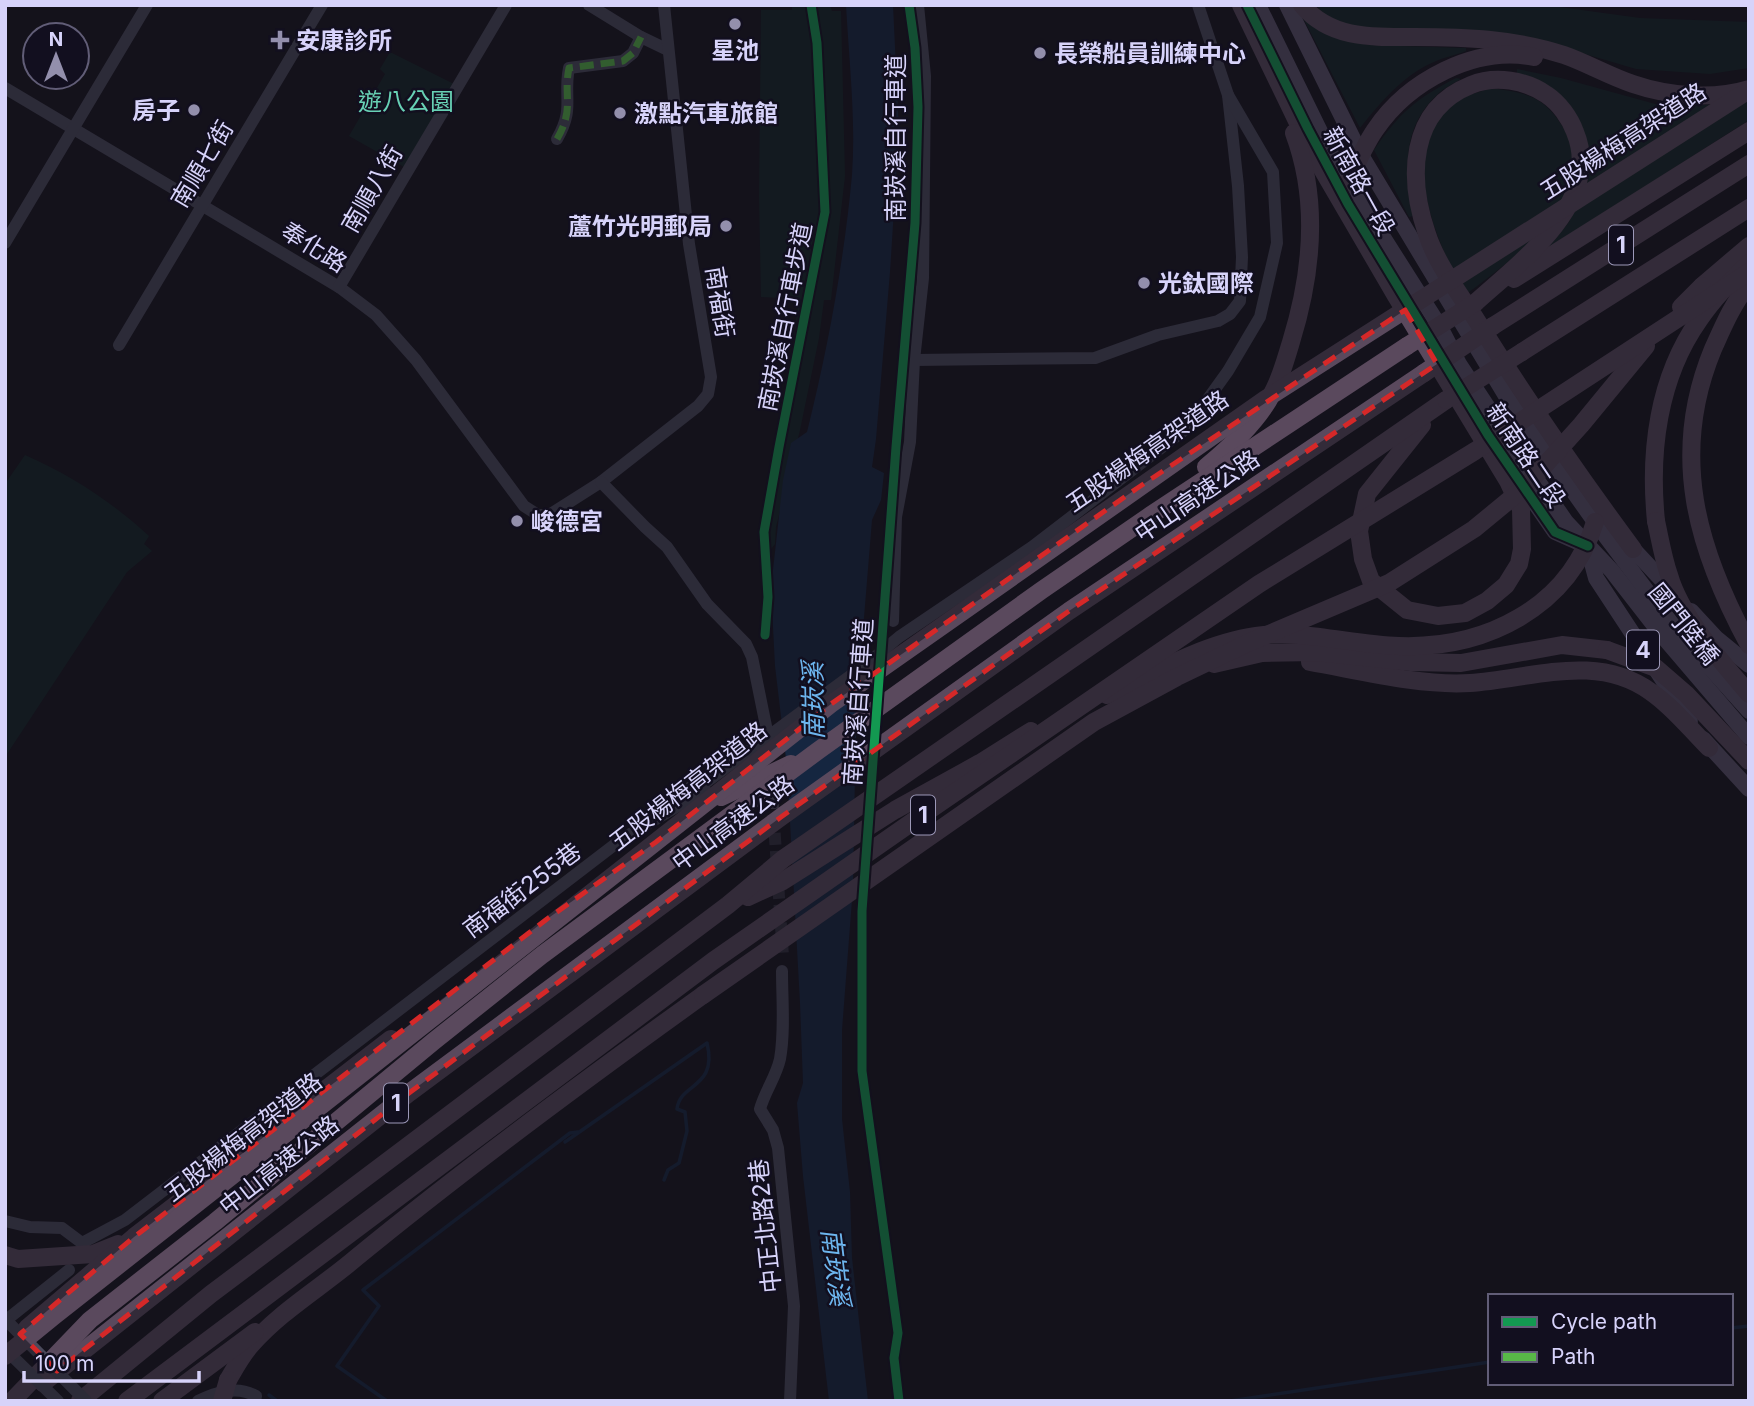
<svg xmlns="http://www.w3.org/2000/svg" width="1754" height="1406" viewBox="0 0 1754 1406" font-family="Inter,'Noto Sans TC',sans-serif">
	<rect width="100%" height="100%" fill="#14121c"/>
	<g fill="#132526">
		<polygon points="792,5 830,5 832,11 841,11 845,176 831,300 824,300 819,338 800,430 776,527 775,544 768,553 765,551 799,299 761,297 759,196 761,10 792,10"/>
		<polygon points="1316,5 1545,5 1640,18 1749,22 1749,68 1710,74 1636,69 1531,38 1369,31 1328,19"/>
		<path d="M1302 16 1330 36 1369 45 1466 48V51C1456 55 1444 57 1434 62 1403 75 1380 103 1360 128Z"/>
		<polygon points="390,52 454,84 404,167 349,136 385,74 380,69"/>
		<polygon points="1517,69 1561,78 1659,105 1693,106 1749,101 1749,120 1547,249 1569,222 1588,180 1588,152 1581,124 1517,75"/>
		<path d="M1456 78 1461 79C1453 84 1444 88 1438 94 1401 127 1405 172 1413 216L1409 217 1374 150C1400 112 1416 99 1456 78Z"/>
		<path d="M1491 88C1526 93 1543 95 1563 127 1606 193 1511 261 1465 295 1440 248 1398 159 1444 113 1449 108 1454 101 1460 98 1470 94 1481 92 1491 88Z"/>
		<path d="M25 455C71 475 112 502 149 536L144 544 152 551 127 572 5 757V484Z"/>
	</g>
	<path fill="#152640" d="M846 5H893L899 131 890 272 876 439 872 467 884 473 881 500 872 520 856 715 853 887 842 1030V1119L850 1192 852 1258 868 1401H829L803 1176 797 1103 803 1083 800 1003 787 767 775 666 771 588 783 480 791 443 807 432C828 348 844 261 852 175 856 119 849 61 846 5Z"/>
	<g fill="none" stroke-linecap="round" stroke-linejoin="round">
		<g stroke="#152640" stroke-width="3.5">
			<path d="M565 1142 707 1043C718 1089 680 1082 677 1109L685 1112 687 1131 679 1163 668 1170 664 1180"/>
			<polyline points="1731,1328 1749,1326"/>
			<polyline points="269,1395 277,1401"/>
			<polyline points="387,1401 337,1366 379,1306 363,1290 570,1133 578,1132"/>
			<polyline points="1230,1401 1490,1362"/>
		</g>
		<polyline stroke="#312f3d" stroke-width="12" stroke-dasharray="12 6" stroke-linecap="butt" points="771,779 783,956"/>
		<g stroke="#4a495b" stroke-width="12">
			<polyline points="589,5 641,37 668,50"/>
			<polyline points="5,88 339,287 376,315 416,360 524,506 538,515 549,515 601,482 698,406 708,394 711,377 689,244 664,5"/>
			<path d="M557 139C575 108 563 97 569 68L623 61 633 53 641 37"/>
			<polyline points="5,243 147,5"/>
			<polyline points="339,287 506,5"/>
			<polyline points="119,345 322,5"/>
			<polyline points="914,360 1095,358 1158,335 1218,321 1230,314 1240,301 1242,257 1238,186 1228,95 1198,5"/>
			<polyline points="601,482 645,527 667,547 707,604 746,644 752,657 769,741 767,743"/>
			<polyline points="893,621 896,517 910,442 914,360 923,278 925,76 918,5"/>
			<polyline points="869,662 899,637 1032,547 1187,428 1228,371 1260,317 1277,243 1273,172 1228,95"/>
			<polyline points="664,807 700,780"/>
			<path d="M782 971C782 999 785 1031 780 1059 776 1077 765 1091 760 1109L773 1130 778 1148 794 1306 790 1401"/>
			<polyline points="5,1221 30,1227 62,1228 82,1243 125,1220 622,839 705,790"/>
			<polyline points="5,1321 69,1270"/>
			<path d="M198 1401C217 1392 237 1385 256 1396L255 1401"/>
		</g>
		<g stroke="#5c536c" stroke-width="16">
			<polyline points="1258,5 1334,160 1440,327 1459,364 1512,444 1566,522 1612,571 1661,634 1749,737"/>
			<polyline points="1287,5 1361,155 1506,396 1595,522 1677,631 1749,711"/>
			<polyline points="1497,448 1555,532 1582,544"/>
			<polyline points="1622,542 1633,549 1676,595"/>
			<polyline points="1588,548 1596,578 1690,721"/>
			<polyline points="1691,611 1716,638 1749,665"/>
			<polyline points="1703,739 1749,789"/>
		</g>
		<g stroke="#5a495d" stroke-width="18">
			<polyline points="1241,5 1311,150 1396,296 1508,481 1521,509 1522,549 1519,564 1506,585 1487,601 1465,613 1438,616 1407,610 1371,581 1363,559 1359,531 1367,494 1422,425"/>
			<path d="M1302 5C1331 40 1375 37 1415 37 1465 37 1516 39 1564 55 1587 63 1609 76 1633 84 1668 96 1713 100 1749 89"/>
			<path d="M1348 183C1356 165 1364 146 1375 130 1408 81 1475 45 1534 57"/>
			<polyline points="1514,279 1749,131"/>
			<path d="M1749 284C1733 303 1723 327 1713 349 1669 455 1697 549 1749 645"/>
			<polyline points="1702,286 1749,246"/>
			<path d="M1475 303C1520 262 1604 202 1575 132 1570 118 1559 103 1547 95 1526 80 1495 75 1471 85 1408 110 1408 179 1427 234 1437 265 1460 294 1477 321 1526 399 1578 475 1633 549"/>
			<polyline points="1493,326 1749,164"/>
			<polyline points="1522,352 1749,208"/>
			<path d="M1206 467C1229 448 1252 427 1268 401 1279 383 1285 362 1291 342 1312 274 1319 200 1294 133"/>
			<path d="M1656 521C1649 452 1658 378 1699 320 1713 299 1731 281 1749 263"/>
			<path d="M1310 662C1361 671 1419 686 1470 683 1532 679 1596 652 1651 692 1673 707 1690 729 1709 748"/>
			<polyline points="1214,664 1262,653 1316,652 1411,662 1461,663 1562,645 1607,650"/>
			<path d="M1107 695C1152 673 1206 643 1256 636 1303 629 1352 645 1399 646 1485 649 1569 608 1595 522"/>
			<polyline points="721,797 791,764"/>
			<polyline points="748,897 783,881 895,810 980,763 1031,731"/>
			<polyline points="5,1255 18,1259 93,1254 118,1244"/>
			<polyline points="27,1328 134,1237 391,1039"/>
			<path d="M228 1380C235 1368 242 1355 251 1345 282 1310 322 1287 357 1257 469 1165 586 1079 703 995"/>
			<polyline points="43,1383 409,1093 781,817 1069,611 1424,373"/>
			<polyline points="12,1401 90,1320 215,1222 434,1041 542,955 819,750 1042,590 1151,515 1407,346"/>
			<polyline points="80,1401 211,1294 728,905 783,859 1446,400"/>
			<polyline points="162,1401 255,1332"/>
		</g>
		<g stroke="#4a495b" stroke-width="12">
			<polyline points="693,792 869,662"/>
			<polyline points="5,1319 86,1401"/>
			<polyline points="5,1349 58,1401"/>
		</g>
		<g stroke="#5a495d" stroke-width="18">
			<polyline points="1681,307 1702,286"/>
			<polyline points="1407,346 1475,303"/>
			<polyline points="1424,373 1493,326"/>
			<polyline points="1446,400 1522,352"/>
			<path d="M1656 521C1660 539 1663 558 1669 575 1681 617 1721 661 1749 694"/>
			<polyline points="1607,650 1656,668 1686,694 1749,761"/>
			<polyline points="703,995 1094,722 1177,677 1250,642 1389,583 1474,529 1525,487 1581,425 1646,346"/>
			<polyline points="5,1356 54,1316 831,704 1264,400 1749,90"/>
			<polyline points="127,1401 713,961 925,813 1259,584 1475,451 1749,272"/>
			<polyline points="222,1401 228,1380"/>
		</g>
		<path stroke="#58b947" stroke-width="7" stroke-dasharray="14 7" stroke-linecap="butt" d="M557 139C575 108 563 97 569 68L623 61 633 53 641 37"/>
		<defs>
			<g id="cycleway">
				<polyline points="1247,5 1308,129 1348,204 1488,435 1555,532 1588,546"/>
				<polyline points="765,635 768,597 764,532 779,447 825,212 817,43 811,5"/>
				<polyline points="899,1401 894,1358 898,1333 862,1071 862,911 896,447 915,223 918,107 915,48 909,5"/>
			</g>
		</defs>
		<use href="#cycleway" stroke="#120f1f" stroke-width="13"/>
		<use href="#cycleway" stroke="#139951" stroke-width="9"/>
	</g>
	<path d="M0 0H1754V1406H0ZM1405 310 1437 364 1069 611 781 817 409 1093 57 1371 20 1334 134 1237 547 919 656 842 831 704 1136 489Z" fill="#14121c" fill-opacity=".55" fill-rule="evenodd"/>
	<path fill="none" stroke="#d62828" stroke-width="5" stroke-dasharray="14 9" stroke-linejoin="round" d="M1405 310 1437 364 1069 611 781 817 409 1093 57 1371 20 1334 134 1237 547 919 656 842 831 704 1136 489Z"/>
	<g fill="#938fac" stroke="#120f1f" stroke-width="2.5">
		<circle cx="735" cy="24" r="7"/>
		<path d="M276.5 29.5h7v7h7v7h-7v7h-7v-7h-7v-7h7z"/>
		<circle cx="1040" cy="53" r="7"/>
		<circle cx="194" cy="110" r="7"/>
		<circle cx="620" cy="113" r="7"/>
		<circle cx="726" cy="226" r="7"/>
		<circle cx="1144" cy="283" r="7"/>
		<circle cx="517" cy="521" r="7"/>
	</g>
	<g text-anchor="middle" dominant-baseline="central" stroke-width="5" stroke-linejoin="round" paint-order="stroke">
		<g fill="#120f1f" stroke="#9c98b8" stroke-width="2">
			<rect x="1609" y="225.5" width="24" height="39" rx="5"/>
			<rect x="1627" y="630.5" width="32" height="39" rx="5"/>
			<rect x="911" y="795.5" width="24" height="39" rx="5"/>
			<rect x="384" y="1083.5" width="24" height="39" rx="5"/>
		</g>
		<g font-size="23" font-weight="bold" fill="#d7d3fa">
			<text x="1621" y="245">1</text>
			<text x="1643" y="650">4</text>
			<text x="923" y="815">1</text>
			<text x="396" y="1103">1</text>
		</g>
		<g font-size="24" font-weight="bold" fill="#d7d3fa" stroke="#120f1f" text-anchor="start">
			<text x="296" y="40">安康診所</text>
			<text x="735" y="50" text-anchor="middle">星池</text>
			<text x="1054" y="53">長榮船員訓練中心</text>
			<text x="180" y="110" text-anchor="end">房子</text>
			<text x="634" y="113">激點汽車旅館</text>
			<text x="712" y="226" text-anchor="end">蘆竹光明郵局</text>
			<text x="1158" y="283">光鈦國際</text>
			<text x="531" y="521">峻德宮</text>
		</g>
		<g font-size="24" fill="#68d1b5" stroke="#120f1f">
			<text x="406" y="101">遊八公園</text>
		</g>
		<g font-size="24" fill="#d7d3fa" stroke="#120f1f">
			<text transform="translate(895 138) rotate(-90)">南崁溪自行車道</text>
			<text transform="translate(1623 141) rotate(-33)">五股楊梅高架道路</text>
			<text transform="translate(202 164) rotate(-59)">南順七街</text>
			<text transform="translate(1359 181) rotate(61)">新南路一段</text>
			<text transform="translate(372 189) rotate(-60)">南順八街</text>
			<text transform="translate(314 247) rotate(32)">奉化路</text>
			<text transform="translate(720 302) rotate(81)">南福街</text>
			<text transform="translate(785 317) rotate(-79)">南崁溪自行車步道</text>
			<text transform="translate(1147 451) rotate(-35)">五股楊梅高架道路</text>
			<text transform="translate(1526 455) rotate(56)">新南路二段</text>
			<text transform="translate(1197 496) rotate(-34)">中山高速公路</text>
			<text transform="translate(1684 624) rotate(51)">國門陸橋</text>
			<text transform="translate(858 702) rotate(-86)">南崁溪自行車道</text>
			<text transform="translate(688 786) rotate(-38)">五股楊梅高架道路</text>
			<text transform="translate(733 823) rotate(-36)">中山高速公路</text>
			<text transform="translate(522 890) rotate(-37)">南福街255巷</text>
			<text transform="translate(243 1137) rotate(-38)">五股楊梅高架道路</text>
			<text transform="translate(279 1165) rotate(-38)">中山高速公路</text>
			<text transform="translate(765 1226) rotate(-96)">中正北路2巷</text>
		</g>
		<g font-size="26" font-style="italic" fill="#6db5ee" stroke="#120f1f">
			<text transform="translate(813 701) rotate(-91)">南崁溪</text>
			<text transform="translate(836 1267) rotate(83)">南崁溪</text>
		</g>
	</g>
	<rect width="1754" height="1406" fill="none" stroke="#d7d3fa" stroke-width="14"/>
	<rect x="1488" y="1294" width="245" height="91" fill="#120f1f" stroke="#615d77" stroke-width="2"/>
	<rect x="1502" y="1317" width="35" height="10" fill="#139951" stroke="#615d77" stroke-width="2"/>
	<text x="1551" y="1329" font-size="21" fill="#d7d3fa">Cycle path</text>
	<rect x="1502" y="1352" width="35" height="10" fill="#58b947" stroke="#615d77" stroke-width="2"/>
	<text x="1551" y="1364" font-size="21" fill="#d7d3fa">Path</text>
	<g transform="translate(56 56)"><circle r="33" fill="#120f1f" stroke="#615d77" stroke-width="2"/>
	<path d="M0-5L12 26L0 18L-12 26Z" fill="#938fac"/>
	<text y="-10" font-size="19" font-weight="bold" text-anchor="middle" fill="#d7d3fa">N</text>
	</g>
	<path d="M24 1371v10h175v-10" fill="none" stroke="#d7d3fa" stroke-width="3.5"/>
	<text x="35" y="1371" font-size="21" fill="#d7d3fa" stroke="#120f1f" stroke-width="5" paint-order="stroke">100 m</text>
</svg>
